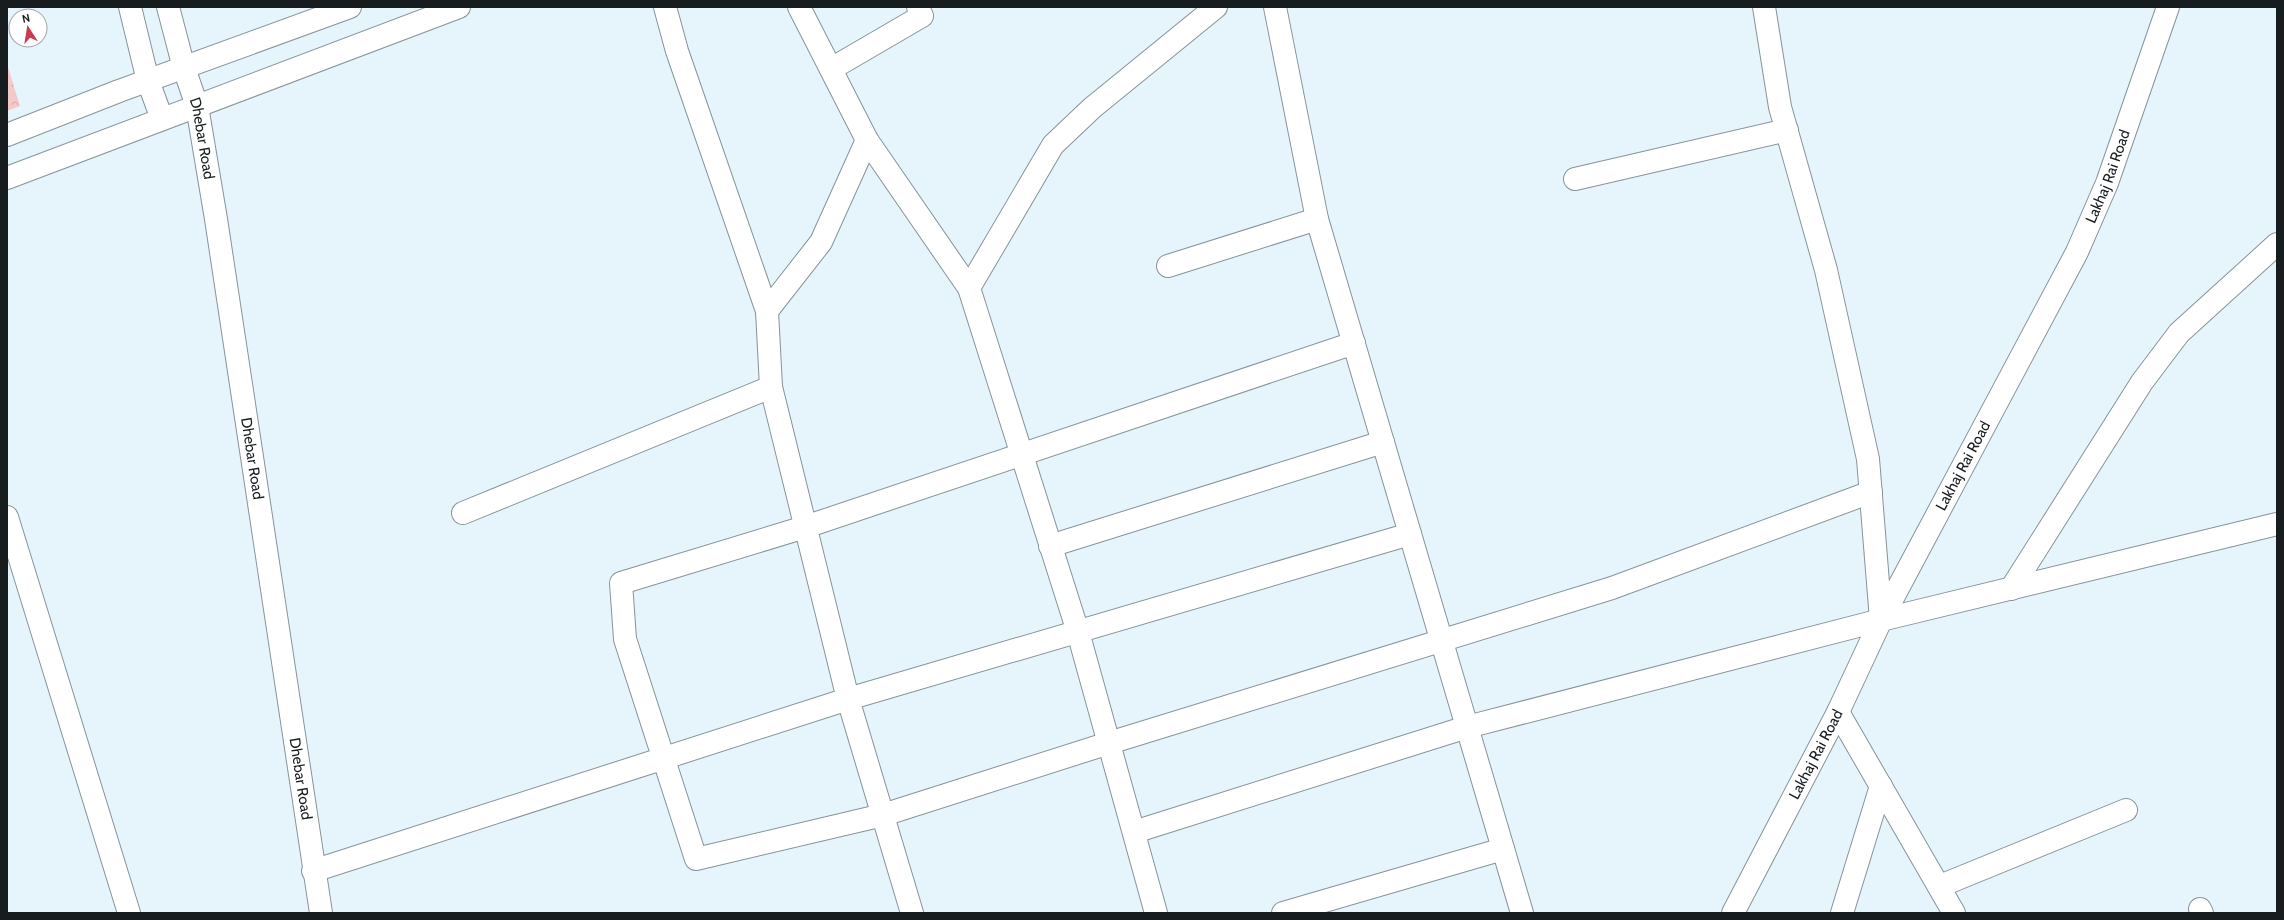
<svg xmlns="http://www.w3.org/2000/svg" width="2284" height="920" viewBox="0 0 2284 920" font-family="Cabin,sans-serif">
	<defs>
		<pattern id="park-crowns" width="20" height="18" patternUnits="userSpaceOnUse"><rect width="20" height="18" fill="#f3c9ca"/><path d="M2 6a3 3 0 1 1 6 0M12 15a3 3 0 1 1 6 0" fill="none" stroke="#d0acad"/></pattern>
	</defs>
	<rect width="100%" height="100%" fill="#e5f5fb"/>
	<polygon fill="url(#park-crowns)" points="7,64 20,106 7,111"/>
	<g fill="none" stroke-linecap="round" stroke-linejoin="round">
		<defs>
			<g id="minor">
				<polyline points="130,7 148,81 162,119"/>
				<path id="s1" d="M168 7 184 68 197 106 216 219 321 913"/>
				<polyline points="665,7 677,51 767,311 771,387 848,699 912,913"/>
				<polyline points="799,7 867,140 969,288"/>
				<polyline points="1275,7 1317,219 1522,913"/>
				<polyline points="1764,7 1780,107 1826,270 1868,459 1881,620"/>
				<polyline points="831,69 922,16 918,7"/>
				<polyline points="7,135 119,91 350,7"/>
				<polyline points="7,178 459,7"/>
				<polyline points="1575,179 1787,130"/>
				<polyline points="1168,266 1317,219"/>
				<polyline points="767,311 821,242 867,140"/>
				<polyline points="1354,343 805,527 621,583 625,639 696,859 883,815 1109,743 1612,588 1871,492"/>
				<polyline points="463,513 771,387"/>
				<polyline points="7,517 129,913"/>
				<polyline points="1050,546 1383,442"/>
				<polyline points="2011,589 2142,382 2179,333 2277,244"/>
				<polyline points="1838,712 1954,913"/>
				<polyline points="1134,832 1467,727 1881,620 2277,524"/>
				<polyline points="313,871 848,699 1410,534"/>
				<polyline points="1940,886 2126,810"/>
				<polyline points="2200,909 2202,913"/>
				<polyline points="1156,913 1078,632 969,288 1053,145 1092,108 1216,7"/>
				<polyline points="1283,913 1503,849"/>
				<path id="s2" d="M1733 913 1838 712 1881 620 2077 252 2107 183 2168 7"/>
				<polyline points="1842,913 1881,786"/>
			</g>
		</defs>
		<use href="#minor" stroke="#86949a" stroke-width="24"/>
		<use href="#minor" stroke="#fff" stroke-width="22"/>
	</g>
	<g text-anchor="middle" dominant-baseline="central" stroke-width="3" stroke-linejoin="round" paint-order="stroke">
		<g font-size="15" fill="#171d1f" stroke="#fff">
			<text stroke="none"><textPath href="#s1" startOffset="136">Dhebar Road</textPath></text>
			<text stroke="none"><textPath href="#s2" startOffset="827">Lakhaj Rai Road</textPath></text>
			<text stroke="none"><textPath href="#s1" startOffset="460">Dhebar Road</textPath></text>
			<text stroke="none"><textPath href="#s2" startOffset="503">Lakhaj Rai Road</textPath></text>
			<text stroke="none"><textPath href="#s2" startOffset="179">Lakhaj Rai Road</textPath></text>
			<text stroke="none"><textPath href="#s1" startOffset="784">Dhebar Road</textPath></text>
		</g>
	</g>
	<rect width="2284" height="920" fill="none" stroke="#171d1f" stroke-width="16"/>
	<g transform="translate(28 28) rotate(348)"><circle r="19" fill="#ffffff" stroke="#a2a5a5"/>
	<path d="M0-3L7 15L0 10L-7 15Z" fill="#cb3a4f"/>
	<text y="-6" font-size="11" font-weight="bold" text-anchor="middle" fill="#171d1f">N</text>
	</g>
</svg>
